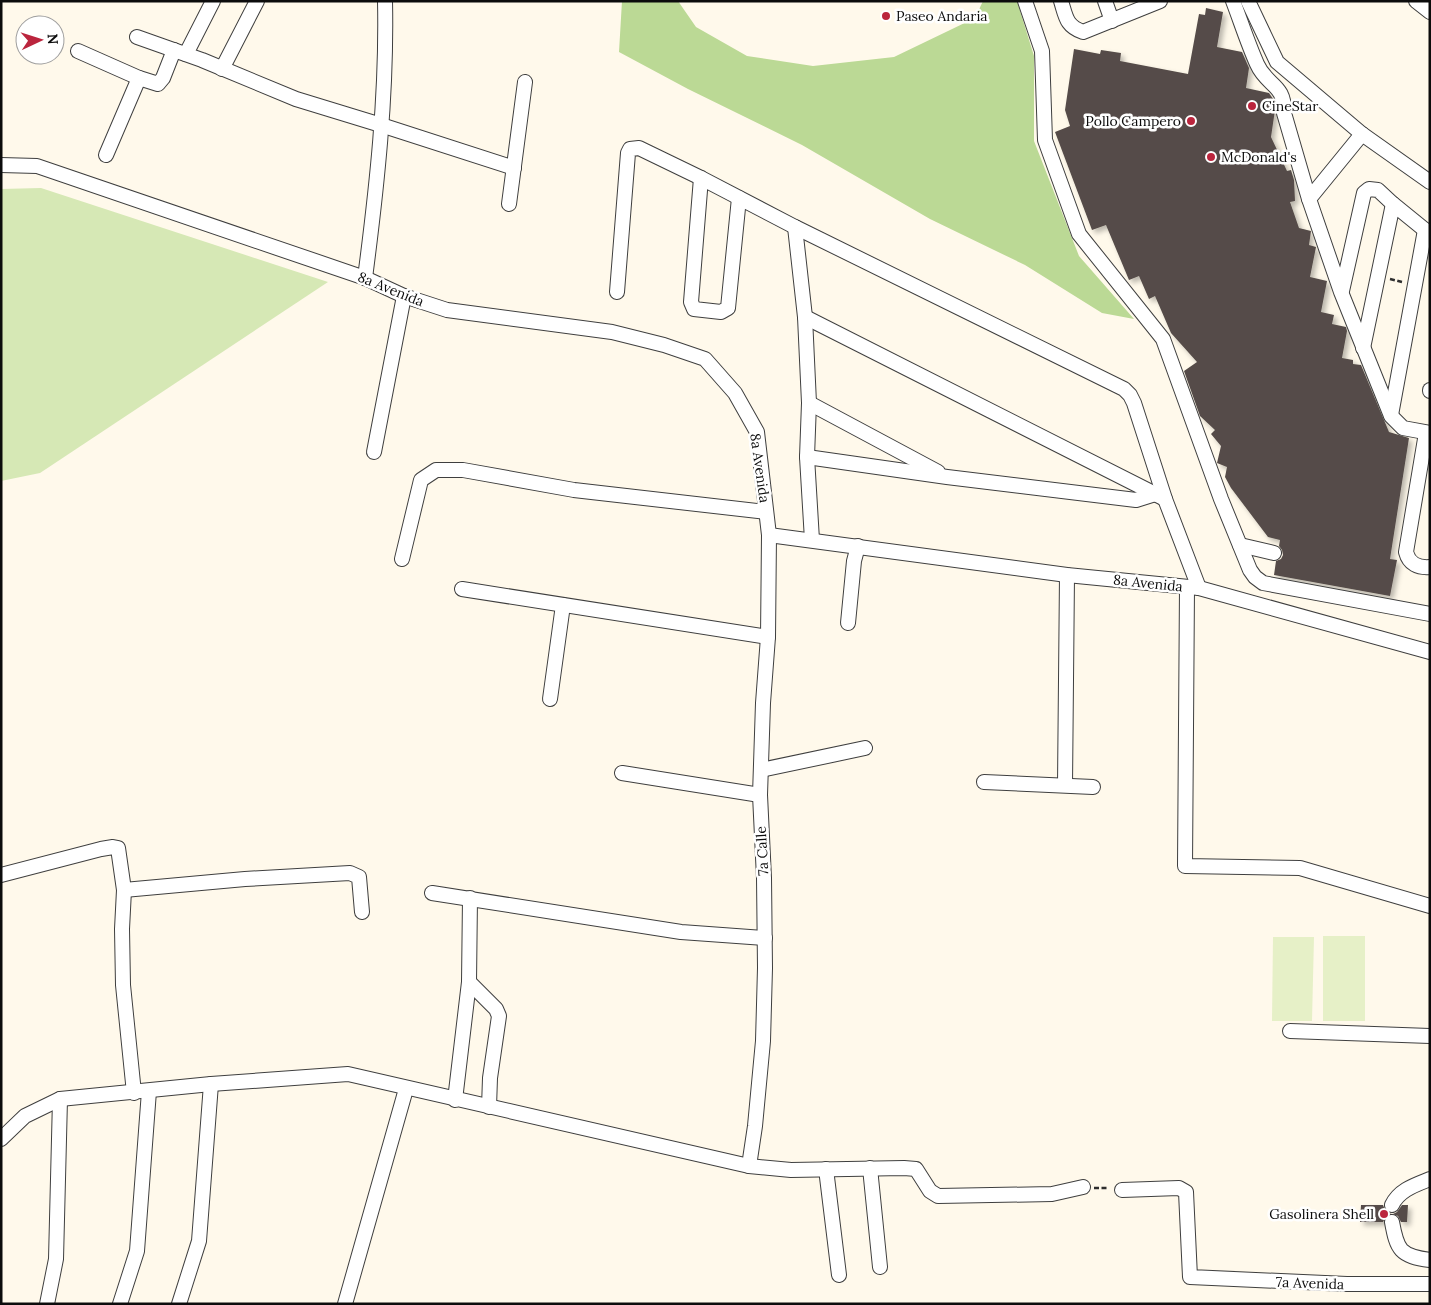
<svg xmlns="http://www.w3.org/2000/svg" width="1431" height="1305" viewBox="0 0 1431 1305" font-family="Lora,serif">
	<defs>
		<filter id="shadow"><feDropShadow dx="3.5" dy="3.5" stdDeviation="2.5" flood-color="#0004"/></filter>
	</defs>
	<rect width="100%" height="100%" fill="#fff9eb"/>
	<polygon fill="#d6e8b5" points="41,188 328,282 40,473 1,481 1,189"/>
	<polygon fill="#bbd995" points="622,1 678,1 696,27 747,56 813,66 894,57 975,18 983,1 1017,1 1034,56 1034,141 1079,256 1134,319 1102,313 1025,265 930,219 802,145 688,89 619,52"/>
	<g fill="#e6f0c7">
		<rect x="1323" y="936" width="42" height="85"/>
		<polygon points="1273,937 1314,937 1312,1021 1272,1021"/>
	</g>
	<g fill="#554c48" filter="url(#shadow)">
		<polygon points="1206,8 1223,12 1217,47 1242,52 1249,68 1246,88 1269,93 1273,99 1275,110 1271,137 1287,171 1291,170 1294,180 1295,201 1290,202 1299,228 1311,231 1309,245 1316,247 1310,277 1327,281 1321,312 1334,315 1332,324 1346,327 1347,331 1342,358 1353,360 1353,364 1361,365 1389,432 1409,438 1390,559 1397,560 1390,596 1274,575 1276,561 1281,559 1283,555 1282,550 1279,546 1280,540 1268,537 1231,488 1225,477 1227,467 1217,463 1221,446 1211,434 1215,430 1200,416 1184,371 1197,362 1171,333 1155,296 1149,299 1139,276 1129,280 1106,225 1092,230 1055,132 1070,126 1065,110 1074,49 1100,54 1101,50 1121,53 1120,61 1188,74 1199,14 1205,15"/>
		<polygon points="1361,1205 1383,1205 1385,1210 1391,1213 1386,1216 1383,1222 1360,1222"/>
		<polygon points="1402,1205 1408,1205 1407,1222 1401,1222 1398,1216 1393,1214 1397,1212"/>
	</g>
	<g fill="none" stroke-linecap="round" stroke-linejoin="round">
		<defs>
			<g id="minor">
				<polyline points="1025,1 1042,51 1045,140 1079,234 1163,339 1221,499 1250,570 1255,577 1263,583 1430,614"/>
				<path d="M1061 1C1066 17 1066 26 1083 32L1160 1"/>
				<polyline points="1105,1 1112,21"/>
				<path d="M1233 1C1241 22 1248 44 1257 64 1267 87 1285 83 1284 113L1309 199 1341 292 1391 416 1403 428 1430 433"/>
				<polyline points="1248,1 1277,62 1362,134 1430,182"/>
				<polyline points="1416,1 1430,12"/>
				<polyline points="137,37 202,60 296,99 381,125 514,168"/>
				<polyline points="78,51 139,78 158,84 163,78 174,50"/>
				<polyline points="186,54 213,1"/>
				<polyline points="222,69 257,1"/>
				<polyline points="106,155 139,78"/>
				<polyline points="1,165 37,166 365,278 404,296 447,310 612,332 664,345 705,359 735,393 757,432 769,535 768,637 763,703 760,795 764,878 765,968 763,1041 755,1126 749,1166"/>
				<polyline points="701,178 691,302 694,309 721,312 728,308 739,198"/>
				<polyline points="1309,199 1362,134"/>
				<polyline points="509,204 525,82"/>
				<polyline points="795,227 805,317 809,403 807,457 812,540"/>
				<path d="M365 278C377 186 387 94 385 1"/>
				<polyline points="1342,291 1364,193 1369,189 1378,190 1393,204"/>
				<polyline points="617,292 628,153 630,149 639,148 701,178 795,227 1124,389 1130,395 1134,403 1165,499 1199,588"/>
				<polyline points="805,317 1165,499"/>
				<polyline points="1363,348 1393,204 1425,230"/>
				<polyline points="1430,390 1430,391"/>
				<polyline points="809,403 938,472"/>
				<polyline points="1391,415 1425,230 1430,234"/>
				<path d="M1426 433 1406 552C1409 564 1418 568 1430 567"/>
				<polyline points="374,452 404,296"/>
				<polyline points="807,457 947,477 1136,500 1155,494"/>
				<polyline points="769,535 1067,575 1199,588 1430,652"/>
				<polyline points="1240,545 1274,553"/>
				<polyline points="402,559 421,480 436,470 463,470 574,490 766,512"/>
				<polyline points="1187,587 1185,866 1300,868 1430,906"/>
				<polyline points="462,589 768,637"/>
				<polyline points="848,623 854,561 858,546"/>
				<polyline points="550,699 563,605"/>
				<polyline points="761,770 865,748"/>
				<polyline points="622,773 760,795"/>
				<polyline points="984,782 1093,787"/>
				<polyline points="1065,785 1067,575"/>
				<polyline points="1,875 101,849 113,847 118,848 124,890 122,929 123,985 134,1093"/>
				<polyline points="124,890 245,879 350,873 359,877 362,912"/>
				<polyline points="432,893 681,932 765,938"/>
				<polyline points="469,982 496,1009 499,1016 490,1078 489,1107"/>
				<polyline points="1290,1031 1430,1036"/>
				<polyline points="455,1100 469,982 470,898"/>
				<polyline points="1,1139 25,1116 60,1099 211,1084 348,1074 749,1166 791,1170 904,1168 916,1169 930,1191 938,1196 1052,1194 1083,1187"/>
				<polyline points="870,1168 880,1267"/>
				<polyline points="826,1169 839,1275"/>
				<polyline points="1122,1190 1179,1188 1186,1192 1190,1277 1347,1284 1430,1284"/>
				<path d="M1392 1205C1399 1190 1415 1185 1430 1179"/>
				<path d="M1392 1222C1397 1250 1400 1256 1430 1260"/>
				<polyline points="47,1304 56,1259 60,1099"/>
				<polyline points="120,1304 137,1251 149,1091"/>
				<polyline points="179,1304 199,1241 211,1084"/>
				<polyline points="345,1304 406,1089"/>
			</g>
		</defs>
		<use href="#minor" stroke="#3f3f3f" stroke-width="16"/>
		<g stroke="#2e2e2e" stroke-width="2.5" stroke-dasharray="5 2.5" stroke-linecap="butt">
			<polyline points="1390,279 1402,282"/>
			<polyline points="1094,1188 1109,1188"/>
		</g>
		<use href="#minor" stroke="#fff" stroke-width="14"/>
	</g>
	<g fill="#bb253d" stroke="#fff" stroke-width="2">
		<circle cx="886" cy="16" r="5"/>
		<circle cx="1252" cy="106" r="5"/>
		<circle cx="1191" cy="121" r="5"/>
		<circle cx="1211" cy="157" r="5"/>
		<circle cx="1384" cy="1214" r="5"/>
	</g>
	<g text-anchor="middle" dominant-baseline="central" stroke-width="5" stroke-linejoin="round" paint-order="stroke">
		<g font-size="14" fill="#0c0c0c" stroke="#fff" text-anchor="start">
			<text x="896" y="16">Paseo Andaria</text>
			<text x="1262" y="106">CineStar</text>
			<text x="1181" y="121" text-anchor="end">Pollo Campero</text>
			<text x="1221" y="157">McDonald's</text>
			<text x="1374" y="1214" text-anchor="end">Gasolinera Shell</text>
		</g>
		<g font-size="14" fill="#0c0c0c" stroke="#fff">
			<text transform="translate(391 289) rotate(22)">8a Avenida</text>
			<text transform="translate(760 468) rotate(82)">8a Avenida</text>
			<text transform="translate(1148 583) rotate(6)">8a Avenida</text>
			<text transform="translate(762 851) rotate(-93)">7a Calle</text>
			<text transform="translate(1310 1283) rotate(2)">7a Avenida</text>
		</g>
	</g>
	<rect width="1431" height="1305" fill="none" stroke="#0c0c0c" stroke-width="5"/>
	<g transform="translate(40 40) rotate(86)"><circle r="24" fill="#ffffff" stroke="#9e9e9e"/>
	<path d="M0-4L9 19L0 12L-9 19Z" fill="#bb253d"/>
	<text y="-8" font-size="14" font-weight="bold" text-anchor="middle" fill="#0c0c0c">N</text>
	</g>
</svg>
